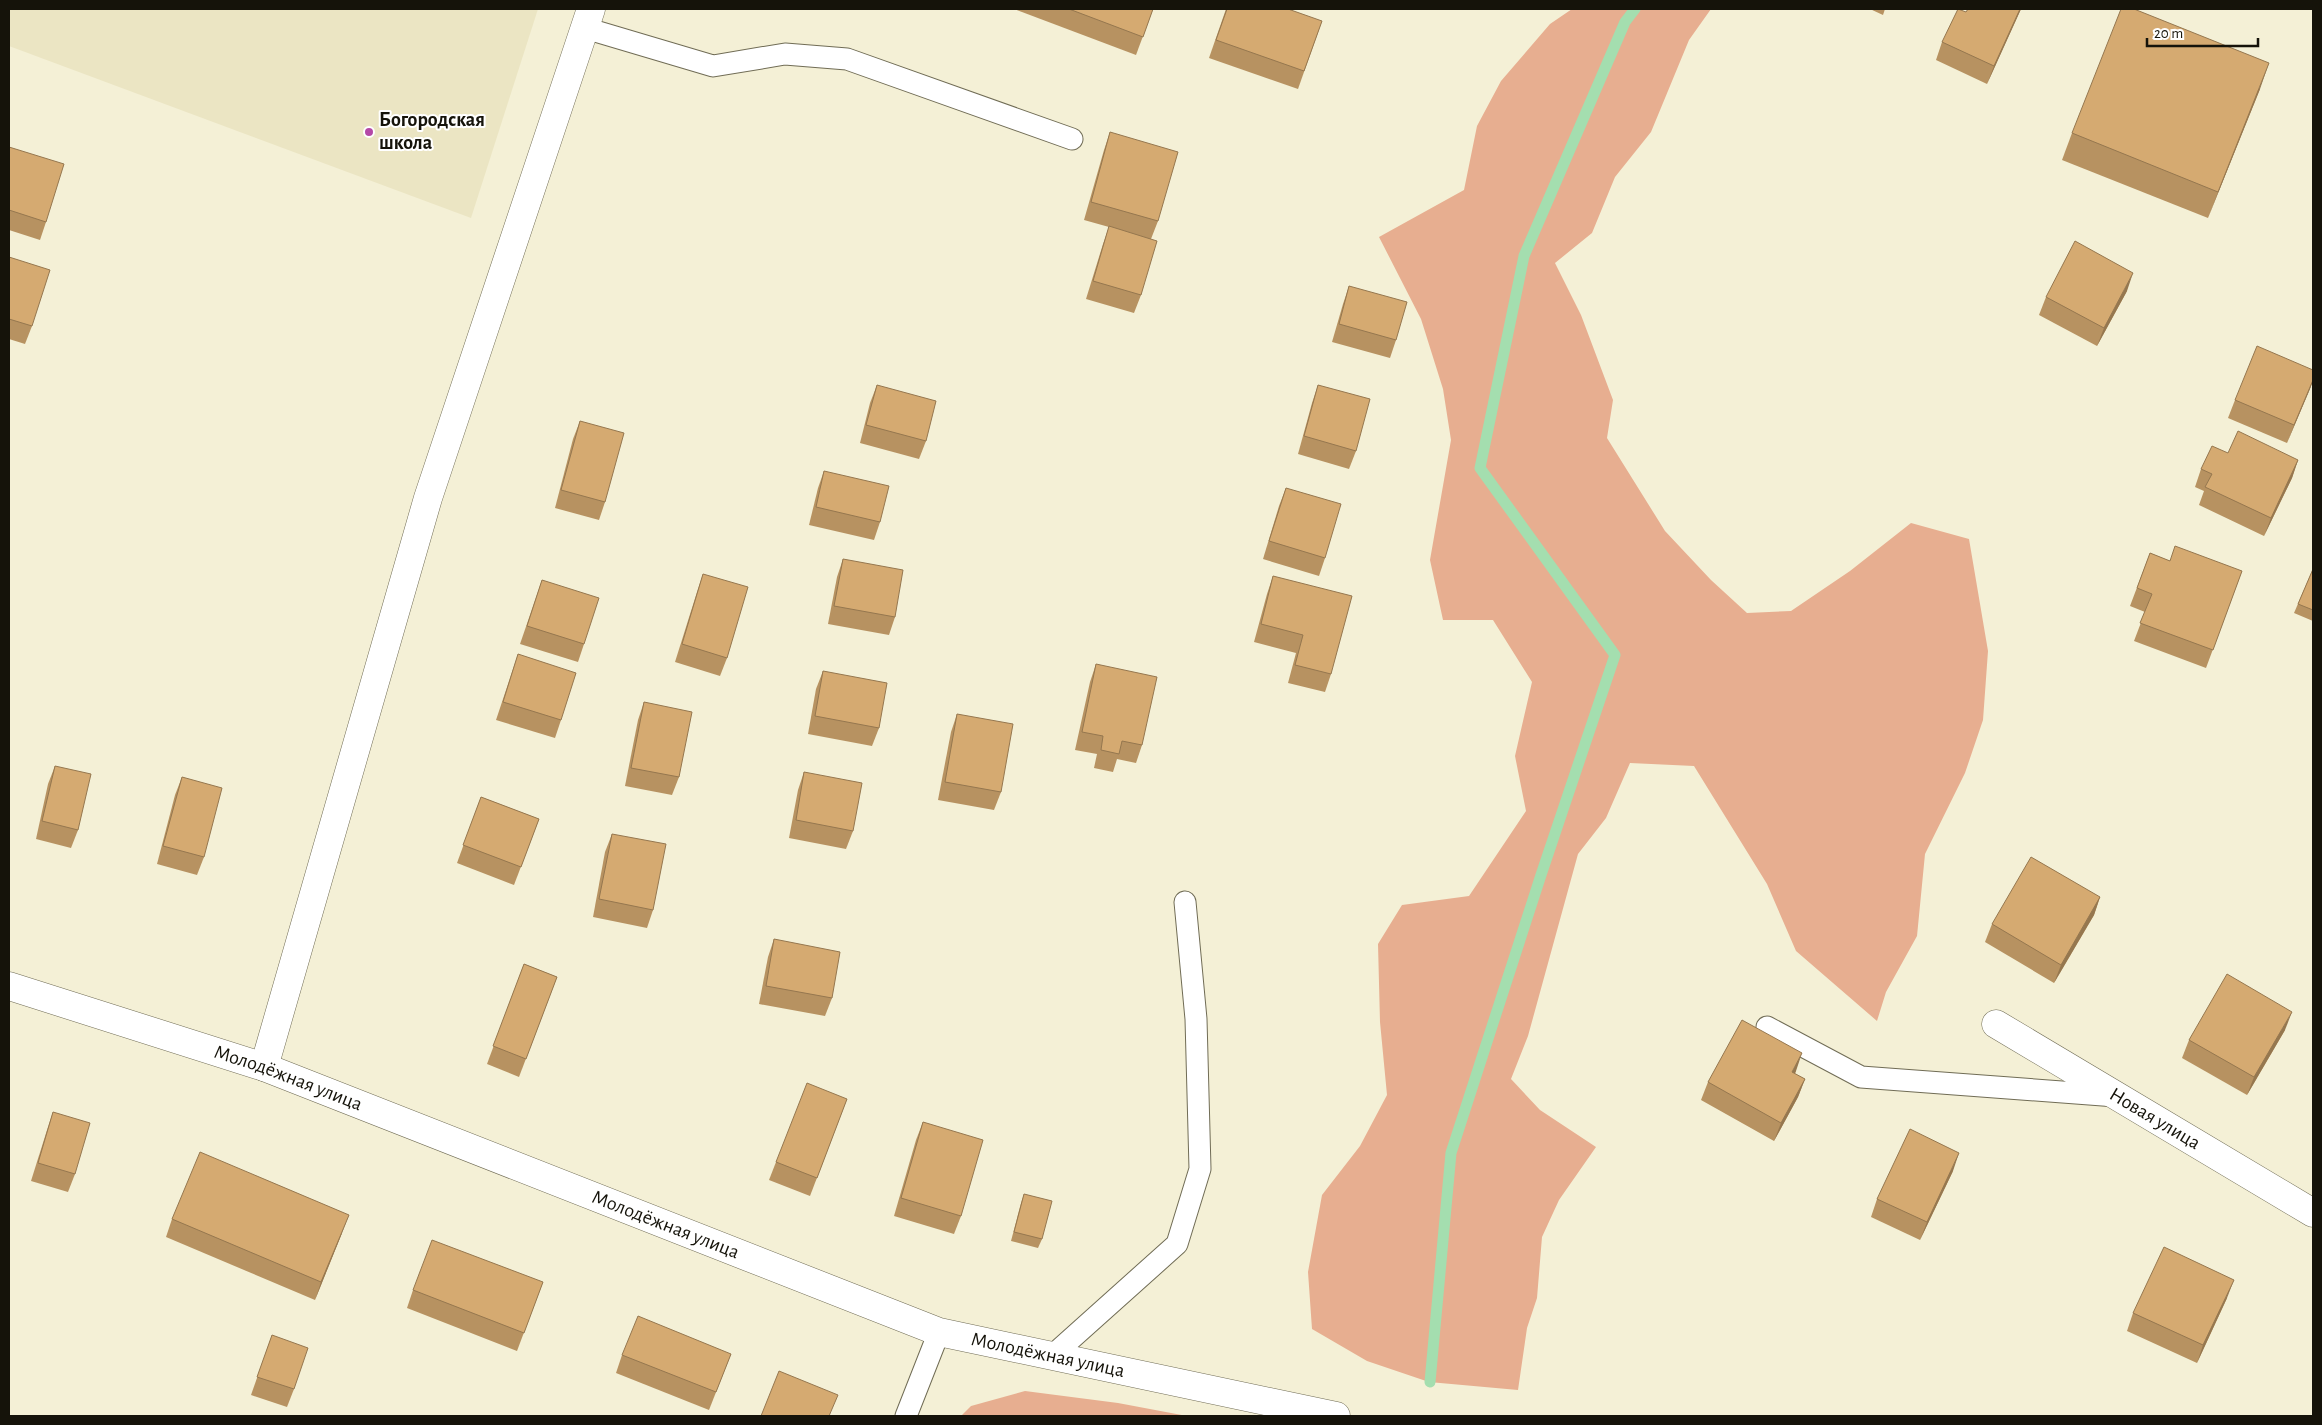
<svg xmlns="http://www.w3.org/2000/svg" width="2322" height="1425" viewBox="0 0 2322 1425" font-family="'Alegreya Sans',sans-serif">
	<rect width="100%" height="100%" fill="#f4f0d6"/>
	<polygon fill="#ebe5c3" points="9,9 538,9 471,218 9,46"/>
	<g fill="#e7ae90">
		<polygon points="1572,9 1711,9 1689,40 1651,132 1615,177 1592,233 1555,263 1581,315 1613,400 1607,438 1665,531 1711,580 1747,613 1791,611 1850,571 1911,523 1969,539 1988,651 1983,720 1965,773 1925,854 1917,936 1886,992 1877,1021 1796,951 1767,884 1694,766 1630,763 1606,818 1578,854 1528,1036 1511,1079 1540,1110 1596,1147 1559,1200 1542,1237 1537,1298 1527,1328 1518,1390 1429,1382 1367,1361 1312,1329 1308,1272 1322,1195 1360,1146 1387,1095 1380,1022 1378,944 1402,905 1469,896 1526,811 1515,756 1532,682 1493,620 1443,620 1430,560 1451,440 1443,389 1421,319 1379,237 1464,190 1477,126 1501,81 1550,24"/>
		<polygon points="1025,1391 1118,1403 1187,1416 961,1416 971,1406"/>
	</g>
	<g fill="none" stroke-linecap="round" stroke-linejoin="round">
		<polyline stroke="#a4deaf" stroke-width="11" points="1430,1382 1451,1153 1541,875 1615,655 1480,468 1524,256 1625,22 1635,9"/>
		<defs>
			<g id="lane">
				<polyline points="585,28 713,66 785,54 847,59 1072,139"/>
				<polyline points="1767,1027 1861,1077 2116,1096"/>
				<polyline points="1052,1356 1177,1244 1200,1169 1196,1019 1185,902"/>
				<polyline points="906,1416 939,1332"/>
			</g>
			<g id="street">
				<path id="s1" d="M9 986 264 1067 939 1332 1336 1416"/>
				<path id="s2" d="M1996 1024 2313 1213"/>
				<polyline points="264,1067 428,498 591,9"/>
			</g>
		</defs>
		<use href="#lane" stroke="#706c55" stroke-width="23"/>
		<use href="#street" stroke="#706c55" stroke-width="29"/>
		<use href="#lane" stroke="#fff" stroke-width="21"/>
		<use href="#street" stroke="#fff" stroke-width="28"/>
	</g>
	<g fill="#b79261">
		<polygon points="1014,9 1153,9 1136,55"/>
		<polygon points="1226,9 1322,21 1298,89 1209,58"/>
		<polygon points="1870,9 1885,9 1883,15"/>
		<polygon points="1968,9 2021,9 1987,84 1936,60 1942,42 1966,12"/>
		<polygon points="2260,89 2208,218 2062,160 2072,133"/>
		<polygon points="1110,132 1158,221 1151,239 1141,295 1134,313 1086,299 1103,244 1109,227 1084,220 1104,150"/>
		<polygon points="9,148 46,222 40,240 9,230"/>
		<polygon points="9,257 32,326 25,344 9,339"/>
		<polygon points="1349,286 1396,340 1390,358 1332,342 1343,304"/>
		<polygon points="2127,291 2097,346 2039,315 2046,297"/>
		<polygon points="2313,370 2313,381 2287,443 2228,418 2235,400"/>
		<polygon points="877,385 926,441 919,459 860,443 870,403"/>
		<polygon points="1318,385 1356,451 1349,469 1298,454 1312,403"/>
		<polygon points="580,421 605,502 599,520 555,508 573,439"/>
		<polygon points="2228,453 2298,460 2292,478 2264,536 2199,505 2204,491 2195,487 2201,469"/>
		<polygon points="824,471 880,522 874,540 809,525 818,488"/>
		<polygon points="1286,488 1325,558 1319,576 1263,559 1279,506"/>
		<polygon points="2150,553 2170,561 2242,571 2206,668 2134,641 2145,612 2130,606"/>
		<polygon points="843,559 895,617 889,635 828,624 837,577"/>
		<polygon points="2313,569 2313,621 2294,613"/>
		<polygon points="703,574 727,658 720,676 675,662 697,592"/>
		<polygon points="1273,576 1331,674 1325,692 1288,683 1296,653 1254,642 1267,594"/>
		<polygon points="542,580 584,644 578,662 520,644"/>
		<polygon points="518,654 561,720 555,738 496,720"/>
		<polygon points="1096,664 1142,745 1136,763 1117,759 1113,772 1094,768 1097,754 1075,750 1090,682"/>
		<polygon points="823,671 879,728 872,746 808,734 816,689"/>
		<polygon points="644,702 679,777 672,795 625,786 638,720"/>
		<polygon points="957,714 1001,792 994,810 938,800 951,732"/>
		<polygon points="55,766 78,830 71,848 36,839 48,784"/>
		<polygon points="804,772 853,831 846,849 789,838 798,790"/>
		<polygon points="182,777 204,857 197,875 157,864 175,795"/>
		<polygon points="481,797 539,819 514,885 457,863"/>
		<polygon points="612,834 653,910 647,928 593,917 605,852"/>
		<polygon points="2100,897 2094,915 2054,983 1985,942 1992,924"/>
		<polygon points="774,939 832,998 825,1016 759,1004 768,957"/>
		<polygon points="524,964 557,977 519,1077 487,1064"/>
		<polygon points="2285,1030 2247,1095 2182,1058 2189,1040"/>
		<polygon points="1796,1071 1795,1074 1805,1079 1798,1097 1774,1141 1701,1100 1708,1082"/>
		<polygon points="847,1099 810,1196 769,1180 776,1162"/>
		<polygon points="53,1112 75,1174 68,1192 31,1181 47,1130"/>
		<polygon points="923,1122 961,1216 954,1234 894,1216 916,1140"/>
		<polygon points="1953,1171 1920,1240 1871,1217 1877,1199"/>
		<polygon points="1024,1194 1042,1239 1038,1248 1011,1241 1021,1203"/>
		<polygon points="172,1219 342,1233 315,1300 166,1237"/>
		<polygon points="543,1282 517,1351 407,1308 413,1290"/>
		<polygon points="2227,1298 2197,1363 2127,1331 2133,1313"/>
		<polygon points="272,1335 294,1389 287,1407 251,1395"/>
		<polygon points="731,1354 709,1410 616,1373 622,1355"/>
	</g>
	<g fill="#95774f">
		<polygon points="2020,9 2021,9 1987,84 1994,66"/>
		<polygon points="2269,63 2260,89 2208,218 2218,192"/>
		<polygon points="2133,273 2127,291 2097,346 2104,328"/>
		<polygon points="2313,380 2310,389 2287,443 2294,425"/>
		<polygon points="2298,460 2292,478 2264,536 2271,518"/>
		<polygon points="2100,897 2094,915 2054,983 2061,965"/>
		<polygon points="2292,1012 2285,1030 2247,1095 2254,1077"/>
		<polygon points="1802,1053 1796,1071 1785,1090 1792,1072"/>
		<polygon points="1805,1079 1798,1097 1774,1141 1781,1123"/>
		<polygon points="1959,1153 1953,1171 1920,1240 1927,1222"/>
		<polygon points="349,1215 342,1233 315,1300 321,1282"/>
		<polygon points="2234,1280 2227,1298 2197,1363 2203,1345"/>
	</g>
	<g fill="#d5aa71" stroke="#95774f">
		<polygon points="1069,9 1153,9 1143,37"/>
		<polygon points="1227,9 1288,9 1322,21 1304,71 1216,40"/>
		<polygon points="1958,9 1966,12 1968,9 2020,9 1994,66 1942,42"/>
		<polygon points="2121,9 2134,9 2269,63 2218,192 2072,133"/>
		<polygon points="1110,132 1178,152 1158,221 1091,202"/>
		<polygon points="9,147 64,164 46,222 9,210"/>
		<polygon points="1109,226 1157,241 1141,295 1093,281"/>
		<polygon points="2075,241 2133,273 2104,328 2046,297"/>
		<polygon points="9,257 50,270 32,326 9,319"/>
		<polygon points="1349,286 1407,302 1396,340 1339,324"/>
		<polygon points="2257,346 2313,370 2313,380 2294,425 2235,400"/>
		<polygon points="877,385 936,401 926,441 866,425"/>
		<polygon points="1318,385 1370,399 1356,451 1304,436"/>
		<polygon points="580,421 624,433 605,502 561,490"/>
		<polygon points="2238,431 2298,460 2271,518 2205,487 2212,474 2201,469 2212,446 2228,453"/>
		<polygon points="824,471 889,486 880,522 816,507"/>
		<polygon points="1286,488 1341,504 1325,558 1269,541"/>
		<polygon points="2175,546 2242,571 2213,650 2140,623 2152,594 2137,588 2150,553 2170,561"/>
		<polygon points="843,559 903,570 895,617 834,606"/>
		<polygon points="2313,569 2313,610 2298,604"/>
		<polygon points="703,574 748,587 727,658 682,644"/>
		<polygon points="1273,576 1352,596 1331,674 1295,665 1303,635 1261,624"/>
		<polygon points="542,580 599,598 584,644 527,626"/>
		<polygon points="518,654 576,673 561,720 503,702"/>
		<polygon points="1096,664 1157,677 1142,745 1122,741 1119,754 1101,750 1103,736 1082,732"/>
		<polygon points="823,671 887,683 879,728 815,716"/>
		<polygon points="644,702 692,712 679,777 631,768"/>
		<polygon points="957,714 1013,724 1001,792 945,782"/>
		<polygon points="55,766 91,774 78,830 42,821"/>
		<polygon points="804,772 862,783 853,831 796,820"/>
		<polygon points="182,777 222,788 204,857 163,846"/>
		<polygon points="481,797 539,819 521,867 463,845"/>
		<polygon points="612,834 666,844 653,910 599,899"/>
		<polygon points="2031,857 2100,897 2061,965 1992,924"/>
		<polygon points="774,939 840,952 832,998 766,986"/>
		<polygon points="524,964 557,977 526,1059 493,1046"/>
		<polygon points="2227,974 2292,1012 2254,1077 2189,1040"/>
		<polygon points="1742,1020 1802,1053 1792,1072 1805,1079 1781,1123 1708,1082"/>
		<polygon points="807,1083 847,1099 817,1178 776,1162"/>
		<polygon points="53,1112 90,1123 75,1174 38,1163"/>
		<polygon points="923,1122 983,1140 961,1216 901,1198"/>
		<polygon points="1910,1129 1959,1153 1927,1222 1877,1199"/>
		<polygon points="200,1152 349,1215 321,1282 172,1219"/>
		<polygon points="1024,1194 1052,1201 1042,1239 1014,1232"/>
		<polygon points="432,1240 543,1282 524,1333 413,1290"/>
		<polygon points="2164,1247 2234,1280 2203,1345 2133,1313"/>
		<polygon points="638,1316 731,1354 716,1392 622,1355"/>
		<polygon points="272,1335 308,1348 294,1389 257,1377"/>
		<polygon points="779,1371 838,1395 829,1416 761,1416"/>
	</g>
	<circle fill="#b448a7" stroke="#fff" stroke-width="2" cx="369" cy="132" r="5"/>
	<g text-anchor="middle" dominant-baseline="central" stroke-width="4" stroke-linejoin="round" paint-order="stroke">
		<g font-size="20" font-weight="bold" fill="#15130a" stroke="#fff" text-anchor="start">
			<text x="379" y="120">Богородская<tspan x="379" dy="23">школа</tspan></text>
		</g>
		<g font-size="20" fill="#15130a" stroke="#fff">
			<text stroke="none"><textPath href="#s1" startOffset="294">Молодёжная улица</textPath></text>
			<text stroke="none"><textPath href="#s2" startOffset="185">Новая улица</textPath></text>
			<text stroke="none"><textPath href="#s1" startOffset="699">Молодёжная улица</textPath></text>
			<text stroke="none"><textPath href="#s1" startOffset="1104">Молодёжная улица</textPath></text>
		</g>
	</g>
	<rect width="2322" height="1425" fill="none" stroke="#15130a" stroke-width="20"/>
	<path d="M2147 38v8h111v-8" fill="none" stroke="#15130a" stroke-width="2.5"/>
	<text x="2154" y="38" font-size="15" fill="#15130a" stroke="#ffffff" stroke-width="4" paint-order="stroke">20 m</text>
</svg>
